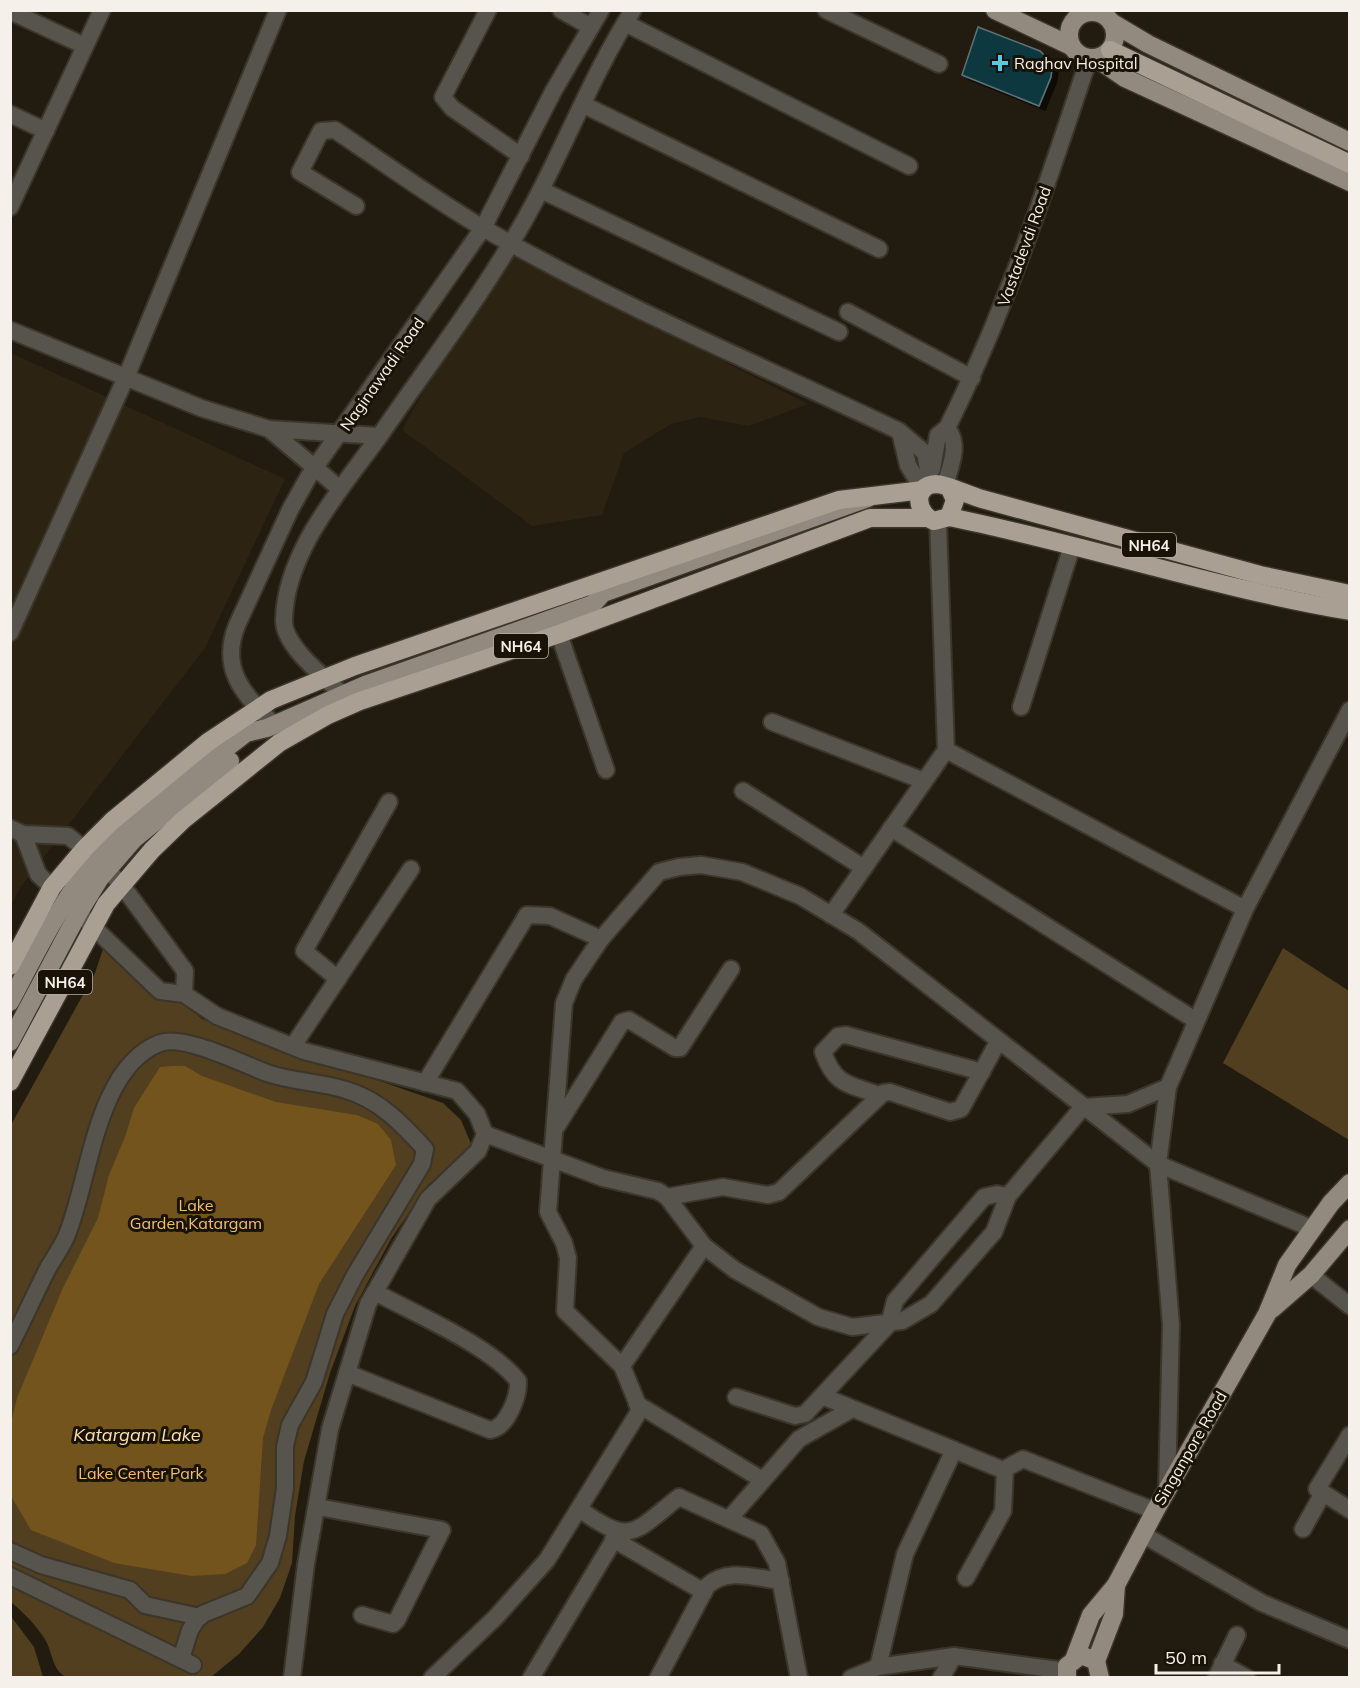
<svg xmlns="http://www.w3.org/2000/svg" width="1360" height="1688" viewBox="0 0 1360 1688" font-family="Mulish,sans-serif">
	<defs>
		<filter id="shadow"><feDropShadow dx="6" dy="4" stdDeviation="0" flood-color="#0009"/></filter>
	</defs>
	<rect width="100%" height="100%" fill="#221b10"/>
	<g fill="#2d2312">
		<polygon points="502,250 808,404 749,426 700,417 671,424 624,453 602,515 532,526 402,430"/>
		<polygon points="11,353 285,479 205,648 20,888 11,906"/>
	</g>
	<g fill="#513f20">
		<path d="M112 940 125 945 158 979 202 1019 443 1103 461 1120 472 1146 428 1185 391 1239 355 1306 330 1373 304 1461 295 1516 292 1563 280 1598 263 1627 239 1654 211 1677H66C52 1669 53 1655 46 1641 37 1626 24 1613 11 1602V1125L95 973 103 949Z"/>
		<polygon points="1283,948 1349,991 1349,1140 1223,1063"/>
		<polygon points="10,1615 34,1647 43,1677 11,1677"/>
	</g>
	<polygon fill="#73541c" points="172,1066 185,1066 202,1076 276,1102 357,1115 378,1124 391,1140 396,1165 319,1284 271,1410 263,1438 256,1545 247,1563 225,1574 192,1576 114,1563 31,1530 11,1496 11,1423 17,1398 62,1290 98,1218 109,1175 125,1137 134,1108 160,1067"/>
	<polygon fill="#0a3840" stroke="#607276" stroke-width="1.5" filter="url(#shadow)" points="978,27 1040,51 1047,58 1052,67 1051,77 1039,106 962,75"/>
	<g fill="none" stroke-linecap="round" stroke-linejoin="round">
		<defs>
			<g id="minor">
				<polyline points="488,10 443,97 452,108 521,156"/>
				<polyline points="561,10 591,27"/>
				<polyline points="826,10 939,64"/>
				<polyline points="1088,11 1089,10"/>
				<polyline points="14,13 85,46"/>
				<polyline points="1104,15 1106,10"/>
				<polyline points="625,23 909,166"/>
				<polyline points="584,105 879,249"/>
				<polyline points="10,114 46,131"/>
				<polyline points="541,190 839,332"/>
				<path d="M356 206 300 172 321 131 335 130C384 163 432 198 483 228 617 305 760 365 899 431L925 453 931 485"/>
				<polyline points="10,207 102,10"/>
				<polyline points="848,312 972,378"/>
				<polyline points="10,330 201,408 269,429 379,436"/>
				<polyline points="269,429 340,489"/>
				<polyline points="900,432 908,465 923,490"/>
				<path d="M932 469 938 435 947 428C1007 308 1047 185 1089 58"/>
				<path d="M945 486C950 466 961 445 947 428"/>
				<polyline points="938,521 946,750 1245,909"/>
				<polyline points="10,633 127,375 278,10"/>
				<polyline points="559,634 606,770"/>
				<path d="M351 702C332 683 283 648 284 620 285 551 343 487 381 434 424 371 472 309 511 243 557 169 586 84 633 10"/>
				<polyline points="1021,707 1072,546"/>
				<polyline points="772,722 924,781"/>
				<path d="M282 733C251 700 217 675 237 625L290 510 309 476 483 228 554 90 601 10"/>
				<polyline points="743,791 864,868"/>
				<polyline points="10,828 23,834 68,836 96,858 121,884 185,971 184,994"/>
				<polyline points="891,828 1195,1020"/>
				<polyline points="23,834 38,874 160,991 184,994 217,1016 304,1051 457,1091 477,1114 485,1134 478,1151 428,1199 368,1304 330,1429 306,1564 292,1678"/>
				<polyline points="831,915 946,750"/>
				<polyline points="338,979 304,951 389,802"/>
				<polyline points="293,1046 411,869"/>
				<polyline points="425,1083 527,915 550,916 601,939"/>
				<path d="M879 1095C849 1084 835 1086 823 1052L838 1036 846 1035 982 1072"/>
				<polyline points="557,1126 622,1022 629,1020 675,1048 680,1048 731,969"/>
				<polyline points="485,1134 603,1178 658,1191 667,1197 704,1246 735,1270 818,1317 852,1327 902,1321 931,1304 994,1232 1008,1196 1083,1107 1128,1104 1168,1087"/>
				<polyline points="667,1197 723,1187 768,1195 779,1192 883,1093 890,1092 950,1112 961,1109 998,1042"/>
				<polyline points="1311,1275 1350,1306"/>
				<path d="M10 1346C23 1320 35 1294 48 1268 54 1258 61 1248 66 1237 90 1181 95 1068 160 1043 183 1034 243 1064 267 1073 293 1082 321 1082 346 1090 380 1100 402 1124 425 1149L422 1164 355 1275 335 1314 314 1382 290 1425 285 1446V1488L278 1536 270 1563 247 1596 203 1614 197 1619 190 1630 181 1659"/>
				<polyline points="622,1366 704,1246"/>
				<path d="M347 1373 490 1430C507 1428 519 1396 518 1381 491 1346 415 1314 375 1292"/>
				<polyline points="822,1396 1003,1470 1023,1459 1155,1511"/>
				<polyline points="736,1397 795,1416 805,1414 889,1324 895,1301 984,1197 997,1194 1008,1196"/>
				<polyline points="637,1404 756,1476"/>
				<polyline points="1350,1435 1317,1489 1350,1510"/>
				<polyline points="1167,1489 1171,1325 1158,1164 1168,1087 1245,909 1350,710"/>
				<polyline points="318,1507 442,1530 397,1620 393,1624 362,1615"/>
				<path d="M579 1509C632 1546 632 1534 679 1497L761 1534 777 1563 799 1678"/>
				<polyline points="729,1519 799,1439 852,1409"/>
				<polyline points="1303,1529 1323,1493"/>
				<polyline points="1142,1534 1262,1603 1350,1640"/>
				<polyline points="613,1539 704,1592"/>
				<polyline points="10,1551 41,1565 130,1590 145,1605 200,1617"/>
				<polyline points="10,1576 193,1665"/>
				<polyline points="966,1578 1003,1511 1005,1470"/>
				<polyline points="1222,1664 1247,1678"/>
				<polyline points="878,1667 905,1554 954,1450"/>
				<polyline points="432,1678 496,1617 547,1560 640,1410 622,1366 565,1311 568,1258 564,1243 548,1212 564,1003 574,979 601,939 659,872 679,867 701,865 742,872 800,896 858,931 1158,1164 1313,1229"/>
				<polyline points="531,1678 618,1533"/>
				<path d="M658 1678 707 1586C727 1567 755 1578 781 1581"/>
				<polyline points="851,1678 878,1667 954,1656 1066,1671"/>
				<polyline points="941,1678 954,1656"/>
				<polyline points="1216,1678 1237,1635"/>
			</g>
			<g id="major">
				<polyline points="995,10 1071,46"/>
				<circle cx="1092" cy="35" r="23"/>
				<polyline points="1111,22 1148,44 1350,142"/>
				<polyline points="1096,58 1125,78 1350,182"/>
				<path d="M10 1002C36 953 60 903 95 860 134 811 197 772 246 733L267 728 365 685 593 604 603 593 868 498"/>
				<polyline points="10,1042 79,912 100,878 134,839 230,761"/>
				<polyline points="1272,1309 1311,1275 1350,1229"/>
				<polyline points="1075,1657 1091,1615 1116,1585 1155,1511 1267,1314 1287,1265 1331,1203 1350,1183"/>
				<polyline points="1096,1661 1114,1614 1116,1585"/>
				<polyline points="1067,1678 1067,1666 1081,1655 1096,1661 1100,1678"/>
			</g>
			<g id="highway">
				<polyline points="1110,50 1350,164"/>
				<path d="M950 489 955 500 949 517 934 521C916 514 912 485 936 484 946 484 970 496 982 499L1260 575 1350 594"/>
				<path d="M949 517C1083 544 1214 588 1350 611"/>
				<polyline points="10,966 52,887 85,848 112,821 208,742 271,700 355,666 839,500 923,490"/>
				<polyline points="10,1082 106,904 152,850 183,820 279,743 328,715 360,701 559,634 870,518 927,518"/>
			</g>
		</defs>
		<use href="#minor" stroke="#3b352a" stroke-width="20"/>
		<use href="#major" stroke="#3b352a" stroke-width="21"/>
		<use href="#highway" stroke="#3b352a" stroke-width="21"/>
		<use href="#minor" stroke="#57534d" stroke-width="16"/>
		<use href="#major" stroke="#928a7f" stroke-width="18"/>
		<use href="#highway" stroke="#a9a093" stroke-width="18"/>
	</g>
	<path fill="#55cadf" stroke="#181207" stroke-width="2" d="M997 54h6v6h6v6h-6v6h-6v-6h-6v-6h6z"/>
	<g text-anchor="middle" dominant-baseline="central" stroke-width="6" stroke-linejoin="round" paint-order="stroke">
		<g fill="#181207" stroke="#b3ada5" stroke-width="1.5">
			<rect x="1122" y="533" width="54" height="24" rx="4.5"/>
			<rect x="494" y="634" width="54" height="24" rx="4.5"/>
			<rect x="38" y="970" width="54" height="24" rx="4.5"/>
		</g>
		<g font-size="15" font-weight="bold" fill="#f5f0e9">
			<text x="1149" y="545">NH64</text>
			<text x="521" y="646">NH64</text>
			<text x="65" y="982">NH64</text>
		</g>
		<g font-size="16" fill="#f5f0e9" stroke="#181207" text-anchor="start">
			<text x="1014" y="63">Raghav Hospital</text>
		</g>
		<g font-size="16" fill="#f5f0e9" stroke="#181207">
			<text transform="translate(1024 246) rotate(-70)">Vastadevdi Road</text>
			<text transform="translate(382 374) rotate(-55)">Naginawadi Road</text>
			<text transform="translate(1190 1448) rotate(-60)">Singanpore Road</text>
		</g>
		<g font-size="16" fill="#f0c071" stroke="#181207">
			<text x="196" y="1205">Lake<tspan x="196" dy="18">Garden,Katargam</tspan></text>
			<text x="141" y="1473">Lake Center Park</text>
		</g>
		<g font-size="18" font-style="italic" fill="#fde0b2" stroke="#181207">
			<text x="137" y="1434">Katargam Lake</text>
		</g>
	</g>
	<rect width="1360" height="1688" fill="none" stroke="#f5f0e9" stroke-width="24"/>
	<path d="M1156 1664v9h123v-9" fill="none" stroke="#f5f0e9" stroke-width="3"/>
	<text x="1165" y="1664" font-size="18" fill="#f5f0e9" stroke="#181207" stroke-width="4.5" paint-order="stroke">50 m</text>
</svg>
